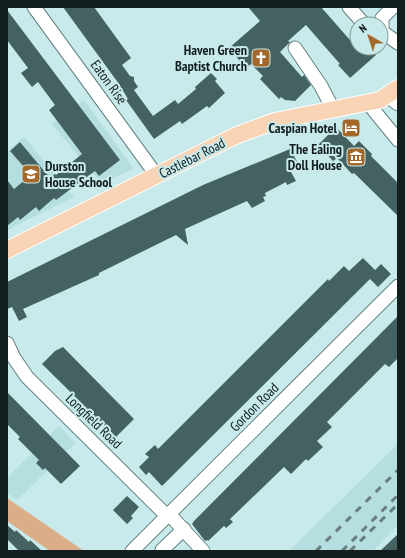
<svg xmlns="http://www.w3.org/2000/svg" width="405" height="558" viewBox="0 0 405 558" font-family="'PT Sans Narrow',sans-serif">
	<rect width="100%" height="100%" fill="#c9eaeb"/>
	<g fill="#b4dedf">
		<polygon points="84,100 134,169 101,183 52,124"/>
		<polygon points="24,137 74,197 7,230 7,152"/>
		<polygon points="59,426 75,443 17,500 7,493 7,478"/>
		<polygon points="398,444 398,525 373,551 289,551"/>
	</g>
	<polygon fill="#dbae87" points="7,498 84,551 50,551 7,521"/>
	<g fill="#456263">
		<polygon points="63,7 94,7 131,58 122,65 130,76 134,77 134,81 138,87 134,90 153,116 175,100 178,104 196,89 195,87 211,73 217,79 215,81 225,93 209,108 207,106 182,124 180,121 154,139 126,100 128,99 119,84"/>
		<polygon points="248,7 321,7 357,48 370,48 376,55 350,78 338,65 340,64 306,25 288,41 290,42 280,52 302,77 304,75 311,85 295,101 285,100 281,97 279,99 260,79 263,76 251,64 246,68 229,48 260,21"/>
		<polygon points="7,10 120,160 99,176 95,171 56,200 54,198 39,211 36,207 20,220 18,217 7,226 7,180 14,189 31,175 10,151 20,142 50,178 55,174 56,175 82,154 49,110 55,105 38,82 32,87 21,73 28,68 7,40"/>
		<polygon points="336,127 354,146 359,141 372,154 371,156 398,183 398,216 354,173 352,174 337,158 333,161 318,145"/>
		<polygon points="290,149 300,167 291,172 296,181 287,185 286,182 265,193 266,196 263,197 265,201 252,208 247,201 185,229 188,245 176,235 105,270 99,273 99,275 23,309 27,317 19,321 12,307 7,309 7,282 203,185"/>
		<polygon points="363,258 375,270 381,264 391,274 378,287 370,279 162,486 149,472 146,475 139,467 149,457 145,454 155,445 158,449 328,279 329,281 344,266 349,271"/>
		<polygon points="398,316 398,358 389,367 385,364 327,422 332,427 317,441 323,447 308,461 306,459 291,474 284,467 230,519 233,522 226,528 224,526 208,541 207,540 205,541 192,524 194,521"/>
		<polygon points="63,347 134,419 116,437 42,364 55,351"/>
		<polygon points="7,392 80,466 61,484 45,468 43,470 36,463 39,460 18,439 20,437 7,424"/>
		<polygon points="127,496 139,507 131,516 133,518 127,524 113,510"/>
		<polygon points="7,525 15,532 16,530 29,542 30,540 42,551 19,551 7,539"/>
		<polygon points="398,534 398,551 380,551"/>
	</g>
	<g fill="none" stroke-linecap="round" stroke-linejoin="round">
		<defs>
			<g id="minor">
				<polyline points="34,7 157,176"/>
				<polyline points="349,7 364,24"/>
				<polyline points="381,31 398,43"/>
				<polyline points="382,31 382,18 393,7"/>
				<polyline points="295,48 321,86 333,109"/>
				<polyline points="387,96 398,104"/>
				<polyline points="367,102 398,140"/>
				<polyline points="7,343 14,358 27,377 167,516"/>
				<polyline points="169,514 203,551"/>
				<polyline points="162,550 184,529"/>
				<polyline points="132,551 398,286"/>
			</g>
			<polyline id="major" points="7,250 235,136 275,121 380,100 398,88"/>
		</defs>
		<use href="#minor" stroke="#638182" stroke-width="15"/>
		<use href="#major" stroke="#fff" stroke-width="18"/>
		<use href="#minor" stroke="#fff" stroke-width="13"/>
		<use href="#major" stroke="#f8d4b5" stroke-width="16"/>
		<g stroke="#687e7f" stroke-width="3" stroke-dasharray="7 7" stroke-linecap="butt">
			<polyline points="316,551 398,470"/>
			<polyline points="342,551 398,495"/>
			<polyline points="350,551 398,504"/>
		</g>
	</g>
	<defs>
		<symbol id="church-square" viewBox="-11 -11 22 22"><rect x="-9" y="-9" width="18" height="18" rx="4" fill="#a4682b" stroke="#c9eaeb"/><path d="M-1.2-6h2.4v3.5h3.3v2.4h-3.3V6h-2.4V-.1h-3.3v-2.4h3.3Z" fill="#fff"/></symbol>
		<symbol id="hotel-square" viewBox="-11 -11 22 22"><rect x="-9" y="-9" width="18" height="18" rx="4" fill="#a4682b" stroke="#c9eaeb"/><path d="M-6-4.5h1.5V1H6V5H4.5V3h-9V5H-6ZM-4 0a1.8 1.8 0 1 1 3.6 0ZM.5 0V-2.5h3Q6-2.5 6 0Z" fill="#fff"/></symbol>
		<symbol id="museum-square" viewBox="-11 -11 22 22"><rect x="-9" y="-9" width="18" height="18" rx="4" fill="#a4682b" stroke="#c9eaeb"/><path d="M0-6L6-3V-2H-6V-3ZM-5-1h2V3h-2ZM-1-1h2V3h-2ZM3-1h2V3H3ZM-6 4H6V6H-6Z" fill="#fff"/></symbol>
		<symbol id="school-square" viewBox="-11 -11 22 22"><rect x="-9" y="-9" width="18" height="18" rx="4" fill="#a4682b" stroke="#c9eaeb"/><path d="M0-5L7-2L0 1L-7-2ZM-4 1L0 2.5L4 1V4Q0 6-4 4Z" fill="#fff"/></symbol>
	</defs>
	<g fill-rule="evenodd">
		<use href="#church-square" x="250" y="47" width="22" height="22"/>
		<use href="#hotel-square" x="340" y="117" width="22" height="22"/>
		<use href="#museum-square" x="345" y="146" width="22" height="22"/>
		<use href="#school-square" x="20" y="163" width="22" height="22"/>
	</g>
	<g text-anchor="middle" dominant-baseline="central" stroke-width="4" stroke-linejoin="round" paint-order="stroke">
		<g font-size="14" font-weight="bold" fill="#131f1f" stroke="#c9eaeb" text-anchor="end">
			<text x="247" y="50">Haven Green<tspan x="247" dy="16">Baptist Church</tspan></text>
			<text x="337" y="128">Caspian Hotel</text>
			<text x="342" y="149">The Ealing<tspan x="342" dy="16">Doll House</tspan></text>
			<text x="45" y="166" text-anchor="start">Durston<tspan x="45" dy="16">House School</tspan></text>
		</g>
		<g font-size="14" fill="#131f1f" stroke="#c9eaeb">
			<text transform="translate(109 82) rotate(54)">Eaton Rise</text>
			<text transform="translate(192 158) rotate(-27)">Castlebar Road</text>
			<text transform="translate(254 407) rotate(-45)">Gordon Road</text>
			<text transform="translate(94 421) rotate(44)">Longfield Road</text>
		</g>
	</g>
	<rect width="405" height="558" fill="none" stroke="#131f1f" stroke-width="16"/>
	<g transform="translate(369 36) rotate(321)"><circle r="19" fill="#c9eaeb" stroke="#809999"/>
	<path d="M0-3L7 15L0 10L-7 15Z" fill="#a4682b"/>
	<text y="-6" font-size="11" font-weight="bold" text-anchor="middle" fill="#131f1f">N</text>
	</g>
</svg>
